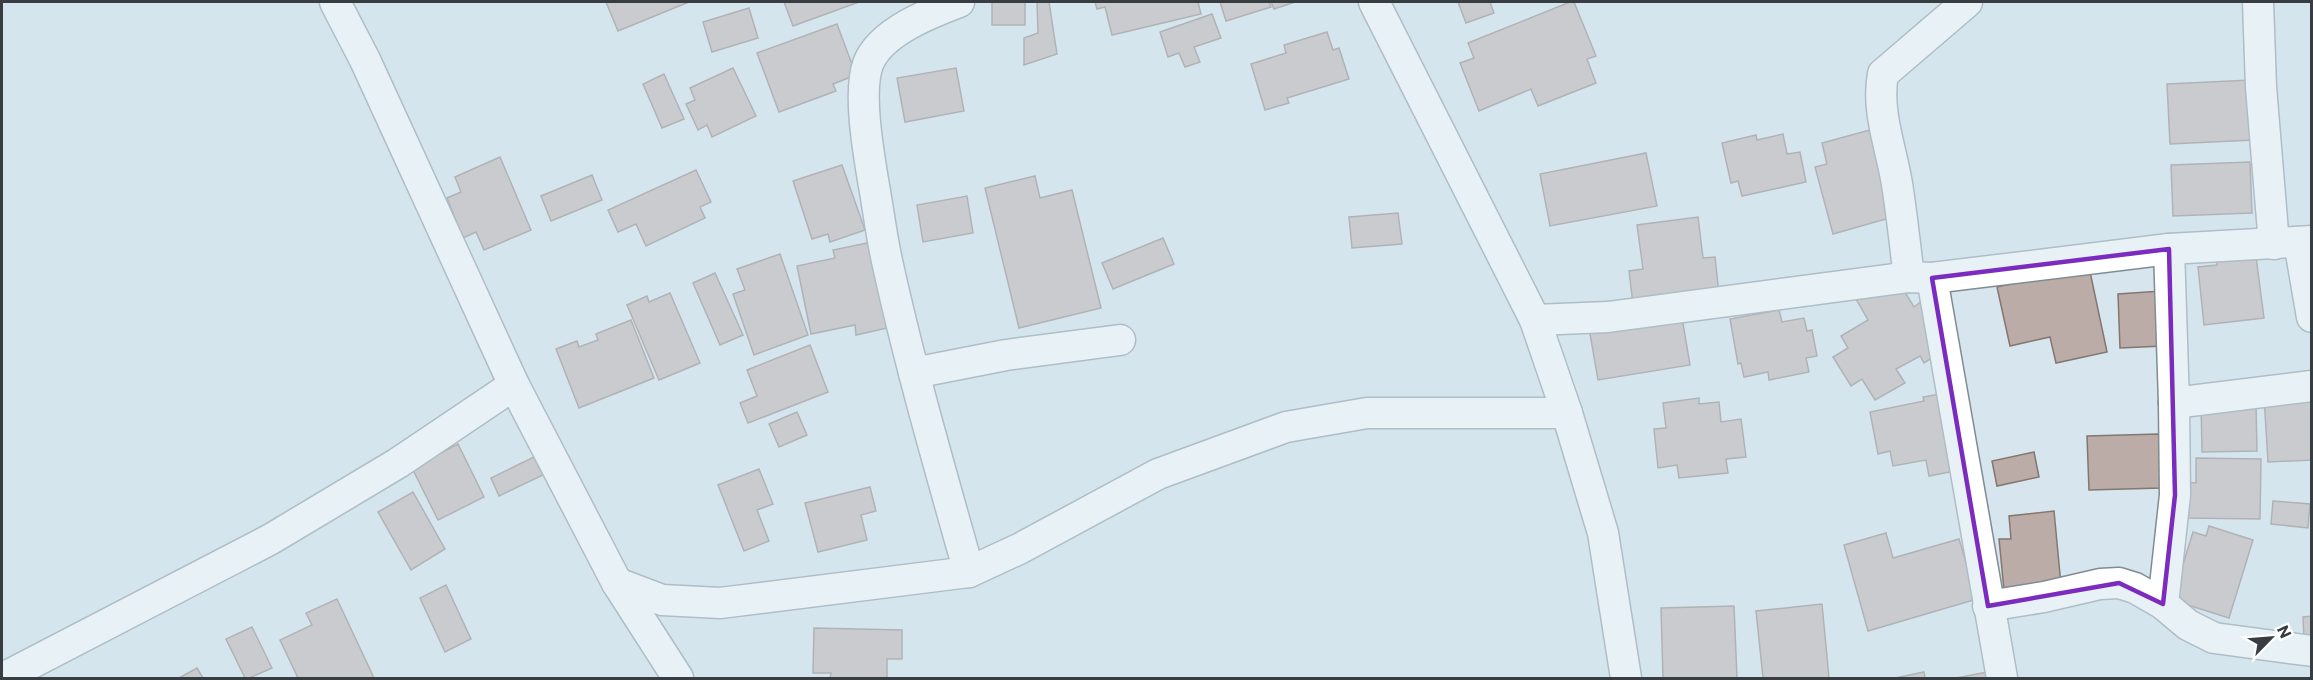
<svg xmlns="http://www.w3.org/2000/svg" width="2313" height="680" viewBox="0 0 2313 680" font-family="Commissioner,sans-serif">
	<rect width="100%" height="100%" fill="#d6e5ee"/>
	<g fill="#bcaca7" stroke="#847671" stroke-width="1.5">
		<polygon points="606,2 689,2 618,31"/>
		<polygon points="784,2 859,2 793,26"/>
		<rect x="992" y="2" width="33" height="23"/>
		<polygon points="1037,2 1049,2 1057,54 1024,65 1024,38 1038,33"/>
		<polygon points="1095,2 1198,2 1201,14 1112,35 1105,7 1097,9"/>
		<polygon points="1220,2 1269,2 1271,7 1226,21"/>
		<polygon points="1271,2 1295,2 1274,9"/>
		<polygon points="1458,2 1490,2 1494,13 1466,23"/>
		<polygon points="1570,2 1574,2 1596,56 1587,59 1596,83 1538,106 1531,89 1479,111 1460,63 1474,58 1468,43"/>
		<polygon points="749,8 758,38 712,52 703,22"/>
		<polygon points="1212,14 1221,38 1194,47 1200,62 1185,67 1179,53 1168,57 1160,32"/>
		<polygon points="837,24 856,75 833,84 836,91 779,112 757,53"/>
		<polygon points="1327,32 1333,50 1339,48 1349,79 1287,98 1289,103 1265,110 1251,64 1286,53 1284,45"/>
		<polygon points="733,68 756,116 712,137 707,125 698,130 686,104 695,100 690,88"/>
		<polygon points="956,68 964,111 905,122 897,78"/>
		<polygon points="664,74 684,119 662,128 643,84"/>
		<polygon points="2251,80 2254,140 2170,144 2167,84"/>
		<polygon points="1870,130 1893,217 1833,234 1815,167 1827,164 1822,143"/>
		<polygon points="1783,134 1787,154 1800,152 1806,182 1742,196 1738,181 1731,183 1722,143 1756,135 1757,140"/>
		<polygon points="1646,153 1657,206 1550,226 1540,174"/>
		<polygon points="500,157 531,230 484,250 476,232 463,238 447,198 461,192 455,177"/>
		<polygon points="2250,162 2252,213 2173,216 2171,165"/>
		<polygon points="842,165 865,230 830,242 828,234 812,239 793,181"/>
		<polygon points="696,170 711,202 700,207 705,218 646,246 636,224 618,232 608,210"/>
		<polygon points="592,175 602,200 551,221 541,196"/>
		<polygon points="1035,176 1040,198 1072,190 1101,308 1019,328 985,188"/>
		<polygon points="967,196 973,233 923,242 917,205"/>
		<polygon points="1398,213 1402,244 1352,248 1349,217"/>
		<polygon points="1698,217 1703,258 1715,257 1719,294 1633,304 1629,271 1643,269 1637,225"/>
		<polygon points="1163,238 1174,264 1113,289 1102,263"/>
		<polygon points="877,241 896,326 856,335 855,325 811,334 797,266 835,258 833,250"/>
		<polygon points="2255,249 2264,318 2204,325 2198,267 2217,265 2216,253"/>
		<polygon points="780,254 808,335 754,355 733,294 745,290 737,269"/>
		<polygon points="2089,267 2107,352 2056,363 2050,337 2010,346 1997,287"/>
		<polygon points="715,273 743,335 720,345 693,283"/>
		<polygon points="1895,276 1914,307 1922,301 1941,352 1924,363 1920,356 1896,369 1905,383 1875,400 1862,379 1851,386 1833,357 1848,348 1841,336 1868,320 1856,299"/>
		<polygon points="2161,291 2163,346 2120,348 2118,294"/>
		<polygon points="670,293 700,363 659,380 627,305 647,296 649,302"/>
		<polygon points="1779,310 1782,322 1804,318 1807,331 1812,330 1817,356 1806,358 1809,372 1769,380 1768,372 1744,377 1741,363 1738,364 1730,319"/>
		<polygon points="1681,312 1690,365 1598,380 1589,328"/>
		<polygon points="631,320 654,378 579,408 556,349 577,341 579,347 598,340 596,334"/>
		<polygon points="810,345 828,392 748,423 740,403 757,396 747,370"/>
		<polygon points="1950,392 1965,469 1929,476 1926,460 1893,466 1890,451 1878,454 1870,412 1924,401 1923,397"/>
		<polygon points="2312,394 2312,460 2268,462 2264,396"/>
		<polygon points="1699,398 1699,404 1719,402 1721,422 1741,419 1746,457 1726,459 1728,473 1679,478 1677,465 1658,468 1654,429 1666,428 1663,403"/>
		<polygon points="2256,403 2257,451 2202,452 2201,404"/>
		<polygon points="797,412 807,435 779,447 769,424"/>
		<polygon points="2159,434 2161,488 2089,490 2087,436"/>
		<polygon points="458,444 484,497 438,520 412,468"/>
		<polygon points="2034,452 2039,477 1997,486 1992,461"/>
		<polygon points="534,457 543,475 499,496 491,478"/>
		<polygon points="2196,458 2261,459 2260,519 2184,518 2185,482 2196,483"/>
		<polygon points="759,469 773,504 757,510 769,541 744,551 718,485"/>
		<polygon points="870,487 876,511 861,515 867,540 818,552 805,503"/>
		<polygon points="413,492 445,549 411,570 378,512"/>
		<polygon points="2273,501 2310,504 2308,528 2271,524"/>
		<polygon points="2054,511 2061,585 2004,590 1999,539 2011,539 2009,516"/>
		<polygon points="2209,526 2253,540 2229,618 2172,600 2193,532 2206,536"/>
		<polygon points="1886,533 1893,558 1959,539 1977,599 1868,631 1844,545"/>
		<polygon points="446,585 471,639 445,652 420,598"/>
		<polygon points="337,599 374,678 298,678 280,640 312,625 306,613"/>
		<polygon points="1822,604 1829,678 1763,678 1756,611"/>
		<polygon points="1734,606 1737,678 1663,678 1661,608"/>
		<polygon points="2312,616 2312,639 2304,640 2303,617"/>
		<polygon points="252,627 272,668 249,678 245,678 226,639"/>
		<polygon points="814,628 902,630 902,659 887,659 887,678 830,678 831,673 813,673"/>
		<polygon points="197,668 203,678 179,678"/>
		<polygon points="1993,671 1994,678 1956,678"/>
		<polygon points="1924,672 1925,678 1895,678"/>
	</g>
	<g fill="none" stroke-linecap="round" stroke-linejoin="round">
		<defs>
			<g id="street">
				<polyline points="335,2 365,60 514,385 617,583 678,678"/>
				<path d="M959 2C930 13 880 32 868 64 858 92 868 150 873 180 878 207 881 234 887 261 910 366 940 469 969 572"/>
				<polyline points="1374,2 1535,320 1567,413 1603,533 1626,678"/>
				<polyline points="2258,2 2261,87 2274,244"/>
				<polyline points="2299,242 2312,317"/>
				<path d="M1909 277C1905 246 1902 215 1897 184 1891 147 1876 111 1883 74L1967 2"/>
				<polyline points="1932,278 2002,678"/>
				<polyline points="1535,320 1608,317 1909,277 1932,278 2169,249 2312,241"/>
				<polyline points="914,373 1006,355 1120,340"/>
				<polyline points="2174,403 2312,386"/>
				<polyline points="617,583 662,600 720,603 969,572 1019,549 1158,474 1286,427 1367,413 1567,413"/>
				<polyline points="2163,604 2175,495 2174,403 2169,249"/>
				<polyline points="1988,606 2044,597 2100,584 2119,583 2135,588 2163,604 2188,625 2214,638 2312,651"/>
				<polyline points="3,678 271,539 398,463 514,385"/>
			</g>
		</defs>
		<use href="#street" stroke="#7f8c94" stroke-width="33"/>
		<use href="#street" stroke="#fff" stroke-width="30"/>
	</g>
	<path d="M0 0H2313V680H0ZM2169 249 2175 495 2163 604 2119 583 1988 606 1932 278Z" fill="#d6e5ee" fill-opacity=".55" fill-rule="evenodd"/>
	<path fill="none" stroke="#7b2cbf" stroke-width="4.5" stroke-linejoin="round" d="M2169 249 2175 495 2163 604 2119 583 1988 606 1932 278Z"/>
	<rect width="2313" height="680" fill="none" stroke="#383d41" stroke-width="6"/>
	<g transform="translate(2271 638) rotate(65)" stroke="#ffffff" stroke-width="4.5" paint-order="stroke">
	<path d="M0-4.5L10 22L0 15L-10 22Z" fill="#383d41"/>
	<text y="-9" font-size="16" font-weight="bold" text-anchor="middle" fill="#383d41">N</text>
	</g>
</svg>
